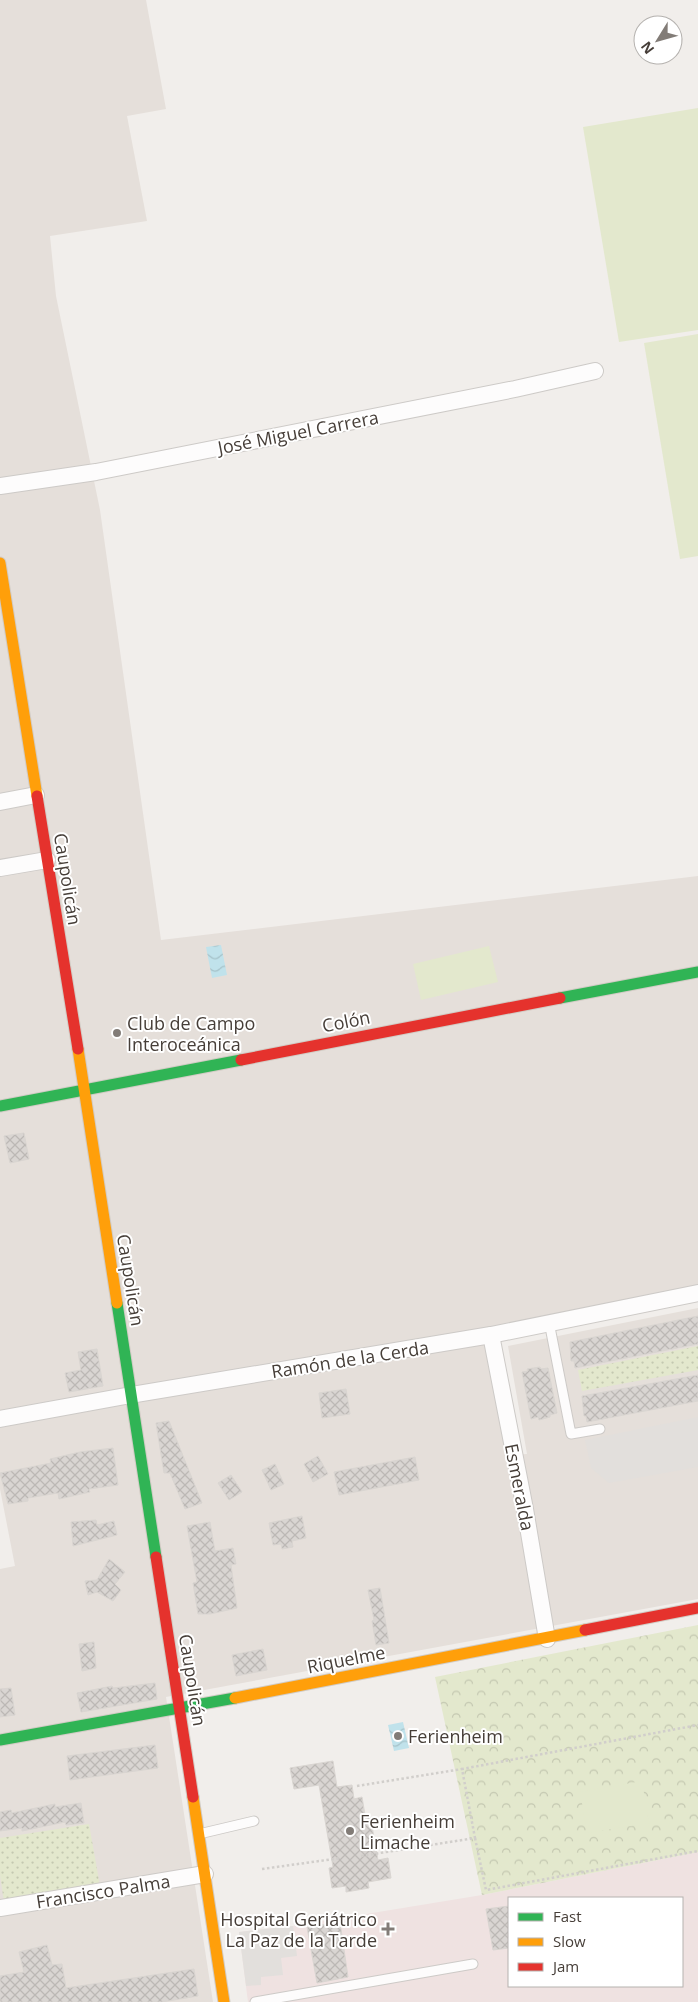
<svg xmlns="http://www.w3.org/2000/svg" width="698" height="2002" viewBox="0 0 698 2002" font-family="'Open Sans',sans-serif">
	<defs>
		<pattern id="grass-dots" width="8" height="8" patternUnits="userSpaceOnUse" patternTransform="scale(1.25)"><rect width="8" height="8" fill="#e3e8cd"/><path d="M2 2h.1M6 6h.1" fill="none" stroke="#c4c8b1" stroke-width="1.8" stroke-linecap="round"/></pattern>
		<pattern id="forest-crowns" width="20" height="18" patternUnits="userSpaceOnUse" patternTransform="scale(1.25)"><rect width="20" height="18" fill="#e3e8cd"/><path d="M2 6a3 3 0 1 1 6 0M12 15a3 3 0 1 1 6 0" fill="none" stroke="#c4c8b1"/></pattern>
		<pattern id="water-waves" width="16" height="10" patternUnits="userSpaceOnUse" patternTransform="scale(1.25)"><rect width="16" height="10" fill="#c0e2eb"/><path d="M0 5q4-4 8 0t8 0" fill="none" stroke="#a6c3ca"/></pattern>
		<pattern id="building-cross-hatch" width="8" height="8" patternUnits="userSpaceOnUse" patternTransform="scale(1.25)"><rect width="8" height="8" fill="#d9d5d2"/><path d="M0 0l8 8M0 8l8-8" fill="none" stroke="#bcb8b5"/></pattern>
	</defs>
	<rect width="100%" height="100%" fill="#f1eeeb"/>
	<polygon fill="#e5dfda" points="0,0 146,0 166,109 127,116 147,221 50,236 56,296 100,510 161,940 698,876 698,1285 488,1329 508,1455 527,1454 508,1346 698,1308 698,1599 166,1697 213,2002 0,2002 0,1569 15,1566 0,1489"/>
	<path fill="#efe2e1" fill-rule="evenodd" d="M698 1852V2002H248L239 1932 293 1926 482 1895ZM509 1898H682V1986H509Z"/>
	<g fill="url(#grass-dots)">
		<polygon points="698,1346 698,1370 582,1391 578,1370"/>
		<polygon points="89,1824 100,1886 4,1902 0,1875 0,1838"/>
	</g>
	<polygon fill="url(#forest-crowns)" points="698,1625 698,1852 482,1895 435,1677"/>
	<g fill="#e3e8cd">
		<polygon points="698,108 698,330 619,342 583,127"/>
		<polygon points="698,334 698,556 680,559 644,343"/>
		<polygon points="489,946 498,982 421,1000 413,964"/>
		<polygon points="642,1781 649,1823 587,1833 580,1792"/>
	</g>
	<g fill="#e2dfdc">
		<polygon points="698,1417 698,1467 609,1483 591,1468 585,1440"/>
		<polygon points="293,1926 297,1956 281,1958 283,1975 261,1977 261,1985 246,1986 239,1932"/>
	</g>
	<g fill="url(#water-waves)">
		<polygon points="221,945 227,975 212,978 206,947"/>
		<polygon points="403,1722 409,1748 394,1751 388,1725"/>
	</g>
	<g fill="url(#building-cross-hatch)" stroke="#d9d5d1">
		<polygon points="24,1133 29,1159 10,1163 4,1136"/>
		<polygon points="698,1316 698,1344 575,1368 574,1361 571,1361 570,1342"/>
		<polygon points="97,1349 103,1386 69,1392 65,1373 81,1370 78,1352"/>
		<polygon points="540,1367 541,1369 548,1368 557,1413 550,1415 550,1417 539,1420 538,1417 531,1419 522,1372 528,1371 527,1369"/>
		<polygon points="698,1375 698,1401 587,1422 586,1416 584,1416 582,1396"/>
		<polygon points="346,1389 350,1414 322,1418 319,1393"/>
		<polygon points="169,1421 202,1503 185,1509 170,1473 164,1473 156,1423"/>
		<polygon points="113,1448 118,1485 89,1489 90,1492 59,1499 58,1493 28,1498 28,1501 8,1504 0,1473 51,1463 50,1459 80,1452"/>
		<polygon points="318,1456 328,1474 313,1482 304,1464"/>
		<polygon points="415,1457 419,1480 339,1495 334,1472"/>
		<polygon points="275,1464 284,1484 271,1490 262,1470"/>
		<polygon points="231,1475 242,1492 229,1500 218,1483"/>
		<polygon points="302,1516 306,1538 292,1541 293,1547 282,1549 281,1544 273,1545 269,1523"/>
		<polygon points="96,1520 97,1525 114,1521 117,1535 73,1546 71,1522"/>
		<polygon points="210,1522 215,1551 233,1548 236,1564 231,1565 237,1608 210,1614 198,1614 193,1583 197,1582 187,1526"/>
		<polygon points="109,1559 125,1572 115,1584 121,1590 113,1601 97,1592 88,1595 85,1581 97,1580"/>
		<polygon points="380,1588 389,1643 376,1645 372,1621 374,1620 368,1590"/>
		<polygon points="94,1642 96,1668 82,1671 79,1644"/>
		<polygon points="263,1649 267,1670 236,1676 232,1655"/>
		<polygon points="155,1683 157,1699 81,1712 77,1693 112,1686 113,1688"/>
		<polygon points="11,1688 15,1715 0,1717 0,1689"/>
		<polygon points="155,1745 158,1768 70,1780 67,1756"/>
		<polygon points="333,1761 337,1787 352,1785 354,1799 362,1797 365,1815 370,1815 378,1860 388,1858 391,1878 368,1882 369,1888 346,1892 346,1886 332,1888 329,1868 333,1867 319,1785 294,1789 290,1768"/>
		<polygon points="81,1803 84,1823 66,1825 65,1822 22,1831 22,1828 0,1831 0,1812 11,1810 12,1813 55,1804 55,1807"/>
		<polygon points="509,1906 509,1948 493,1950 486,1909"/>
		<polygon points="340,1922 348,1977 317,1983 307,1927"/>
		<polygon points="47,1945 52,1965 62,1964 66,1988 194,1969 198,1996 162,2002 0,2002 0,1976 24,1972 19,1952"/>
	</g>
	<g fill="none" stroke-linecap="round" stroke-linejoin="round">
		<defs>
			<g id="lane">
				<polyline points="549,1322 571,1434 600,1429"/>
				<polyline points="199,1834 254,1821"/>
				<polyline points="255,2002 473,1964"/>
			</g>
			<g id="street">
				<polyline points="0,486 96,472 515,389 595,371"/>
				<polyline points="0,802 36,795"/>
				<polyline points="0,868 47,860"/>
				<polyline points="491,1335 525,1509 547,1639"/>
				<polyline points="0,1419 131,1395 491,1335 698,1293"/>
				<polyline points="0,1908 205,1874"/>
			</g>
			<g id="fast">
				<polyline points="560,998 698,972"/>
				<polyline points="0,1106 241,1060"/>
				<polyline points="117,1303 156,1557"/>
				<polyline points="0,1740 235,1698"/>
			</g>
			<g id="slow">
				<polyline points="0,563 37,796"/>
				<polyline points="78,1049 117,1303"/>
				<polyline points="235,1698 585,1630"/>
				<polyline points="193,1797 224,2002"/>
			</g>
			<g id="jam">
				<polyline points="37,796 78,1049"/>
				<polyline points="241,1060 560,998"/>
				<polyline points="156,1557 193,1797"/>
				<polyline points="585,1630 698,1608"/>
			</g>
		</defs>
		<use href="#lane" stroke="#cdcac7" stroke-width="11"/>
		<use href="#street" stroke="#cdcac7" stroke-width="18"/>
		<use href="#fast" stroke="#d1cbc4" stroke-width="13"/>
		<use href="#slow" stroke="#d1cbc4" stroke-width="13"/>
		<use href="#jam" stroke="#d1cbc4" stroke-width="13"/>
		<g stroke="#d1cecb" stroke-width="2.5" stroke-dasharray="2.5 2.5" stroke-linecap="butt">
			<polyline points="357,1786 462,1769"/>
			<polyline points="475,1838 486,1890 698,1851"/>
			<polyline points="361,1856 475,1838 462,1769 698,1725"/>
			<polyline points="262,1869 341,1858"/>
		</g>
		<use href="#lane" stroke="#fdfcfc" stroke-width="9"/>
		<use href="#street" stroke="#fdfcfc" stroke-width="16"/>
		<use href="#fast" stroke="#30b455" stroke-width="11"/>
		<use href="#slow" stroke="#ff9f0a" stroke-width="11"/>
		<use href="#jam" stroke="#e5322d" stroke-width="11"/>
	</g>
	<g fill="#827c77" stroke="#fff" stroke-width="2">
		<circle cx="117" cy="1033" r="5"/>
		<circle cx="398" cy="1736" r="5"/>
		<circle cx="350" cy="1831" r="5"/>
		<path d="M385.5 1921.5h5v5h5v5h-5v5h-5v-5h-5v-5h5z"/>
	</g>
	<g text-anchor="middle" dominant-baseline="central" stroke-width="4" stroke-linejoin="round" paint-order="stroke">
		<g font-size="18" fill="#463e38" stroke="#fff">
			<text transform="translate(298 432) rotate(-11)">José Miguel Carrera</text>
			<text transform="translate(68 879) rotate(81)">Caupolicán</text>
			<text transform="translate(346 1021) rotate(-11)">Colón</text>
			<text transform="translate(131 1280) rotate(81)">Caupolicán</text>
			<text transform="translate(350 1359) rotate(-9)">Ramón de la Cerda</text>
			<text transform="translate(520 1487) rotate(79)">Esmeralda</text>
			<text transform="translate(346 1659) rotate(-11)">Riquelme</text>
			<text transform="translate(193 1680) rotate(81)">Caupolicán</text>
			<text transform="translate(103 1891) rotate(-9)">Francisco Palma</text>
		</g>
		<g font-size="18" fill="#463e38" stroke="#fff" text-anchor="start">
			<text x="127" y="1023">Club de Campo<tspan x="127" dy="21">Interoceánica</tspan></text>
			<text x="408" y="1736">Ferienheim</text>
			<text x="360" y="1821">Ferienheim<tspan x="360" dy="21">Limache</tspan></text>
			<text x="377" y="1919" text-anchor="end">Hospital Geriátrico<tspan x="377" dy="21">La Paz de la Tarde</tspan></text>
		</g>
	</g>
	<rect x="508" y="1897" width="175" height="90" fill="#ffffff" stroke="#b5b2af"/>
	<rect x="518" y="1913" width="25" height="8" fill="#30b455" stroke="#b5b2af"/>
	<text x="553" y="1922" font-size="15" fill="#463e38">Fast</text>
	<rect x="518" y="1938" width="25" height="8" fill="#ff9f0a" stroke="#b5b2af"/>
	<text x="553" y="1947" font-size="15" fill="#463e38">Slow</text>
	<rect x="518" y="1963" width="25" height="8" fill="#e5322d" stroke="#b5b2af"/>
	<text x="553" y="1972" font-size="15" fill="#463e38">Jam</text>
	<g transform="translate(658 40) rotate(233)"><circle r="24" fill="#ffffff" stroke="#b5b2af"/>
	<path d="M0-4L9 19L0 12L-9 19Z" fill="#827c77"/>
	<text y="-8" font-size="14" font-weight="bold" text-anchor="middle" fill="#463e38">N</text>
	</g>
</svg>
